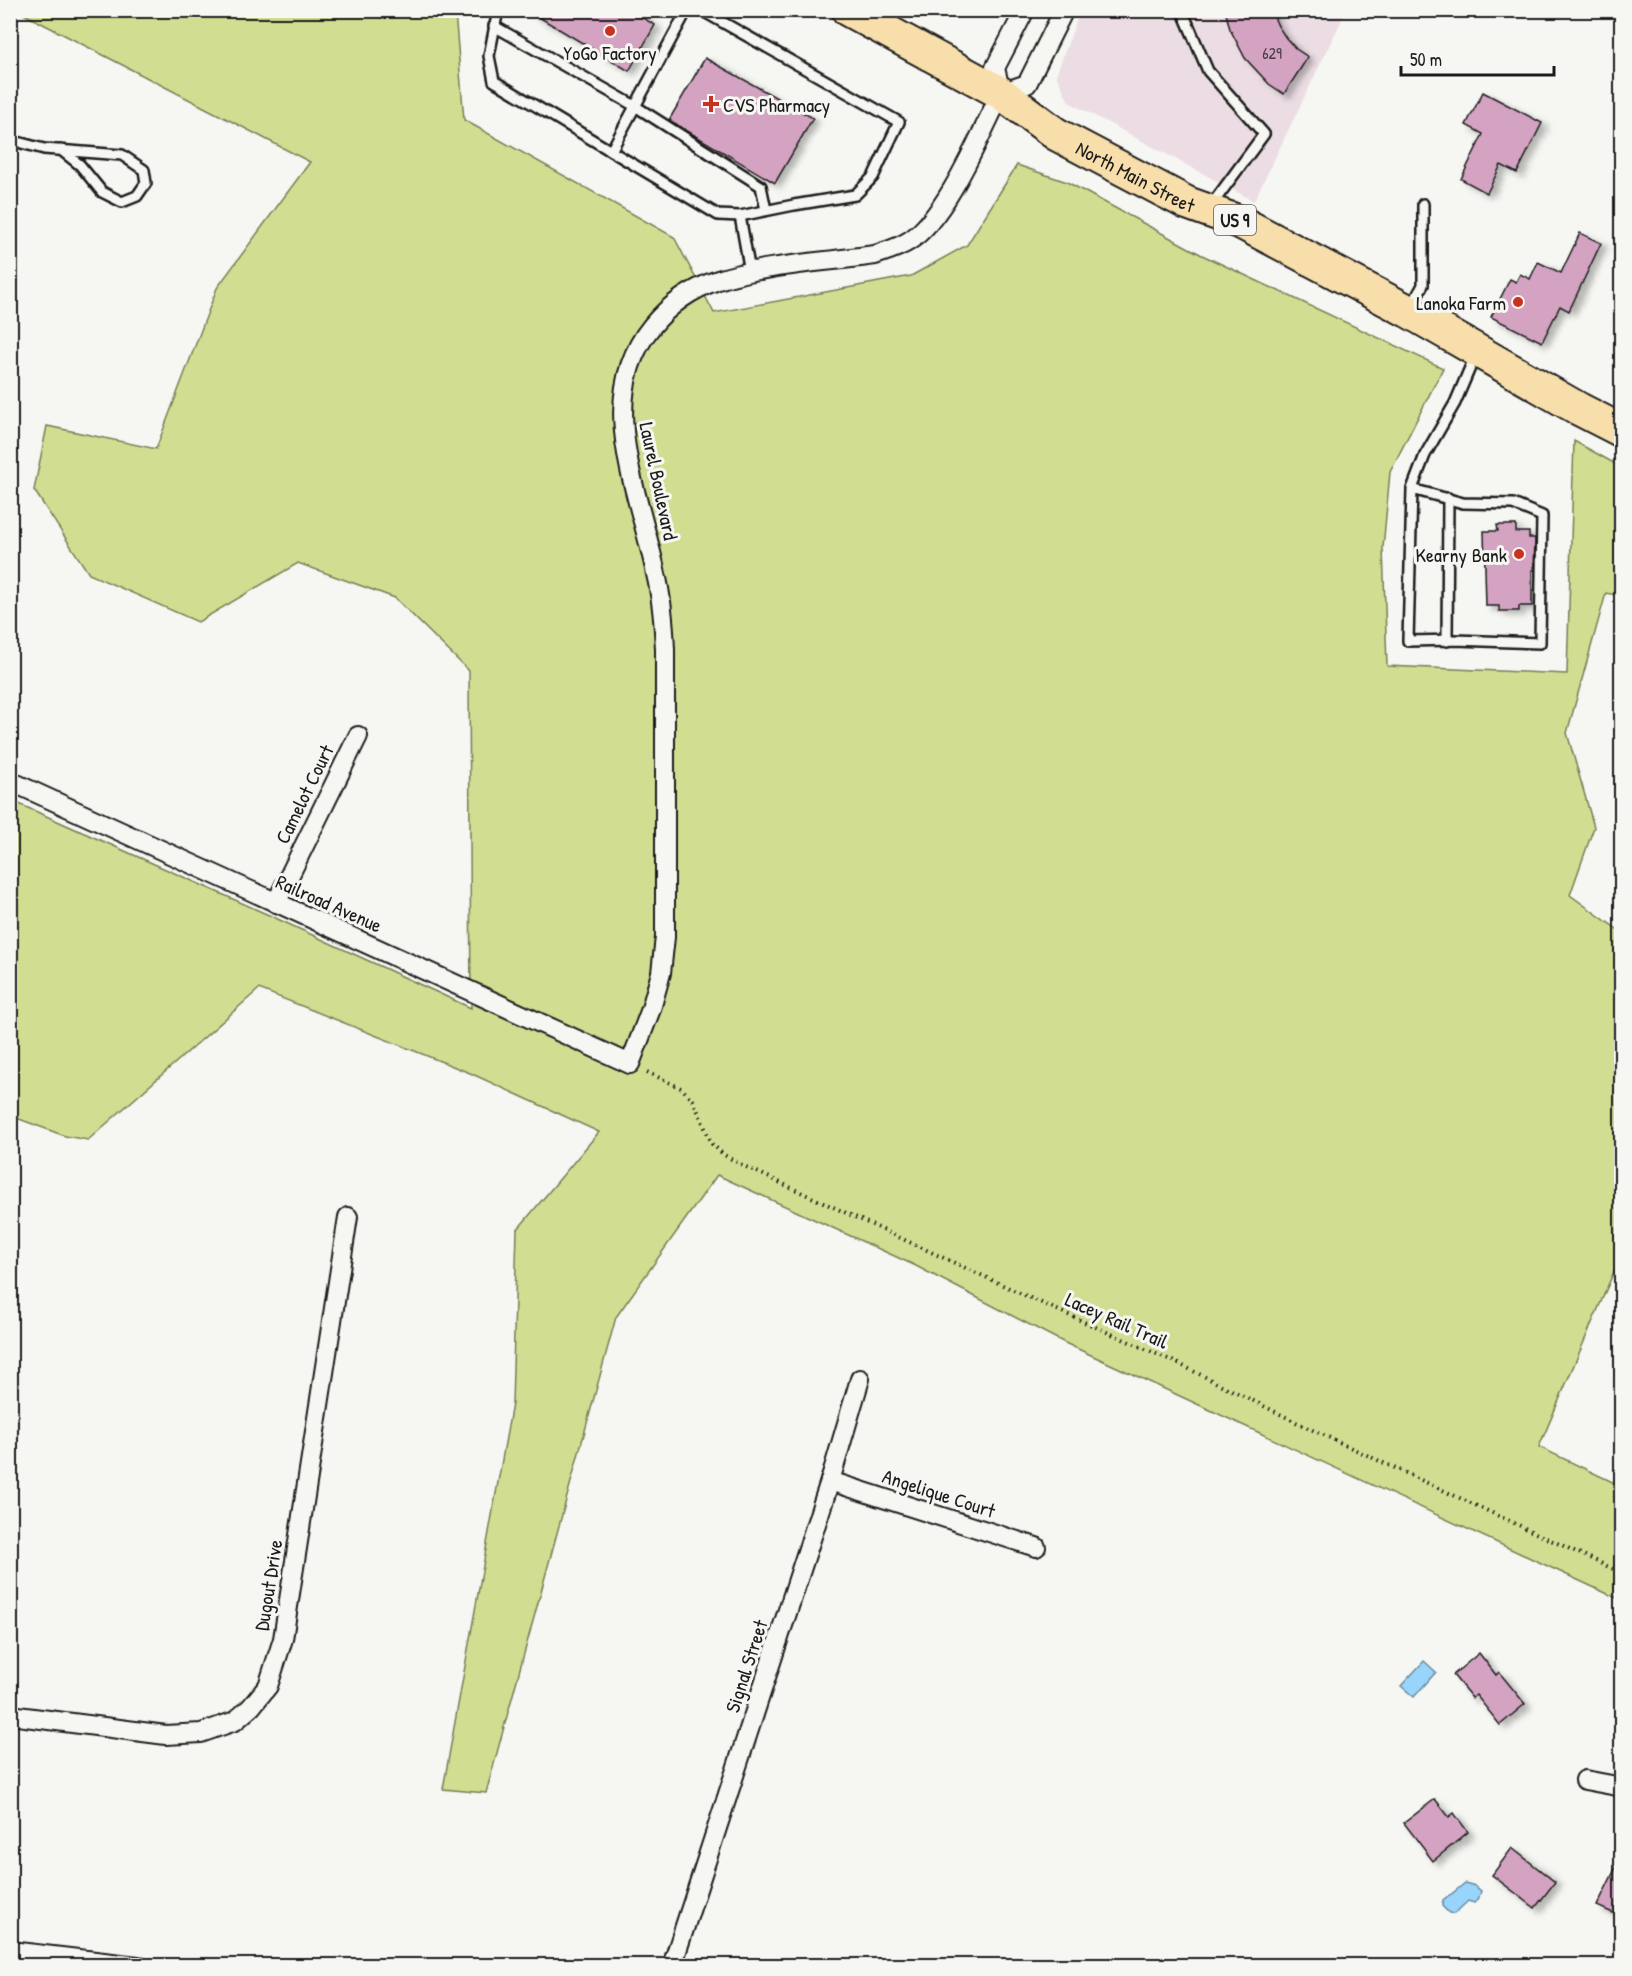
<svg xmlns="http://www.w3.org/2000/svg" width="1632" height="1976" viewBox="0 0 1632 1976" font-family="'Patrick Hand',sans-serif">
	<defs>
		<filter id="shadow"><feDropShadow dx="6" dy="4" stdDeviation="3" flood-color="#0004"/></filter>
	</defs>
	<rect width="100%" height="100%" fill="#f6f6f2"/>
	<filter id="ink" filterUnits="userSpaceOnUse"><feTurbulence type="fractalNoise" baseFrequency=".0167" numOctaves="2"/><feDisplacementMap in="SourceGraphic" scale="12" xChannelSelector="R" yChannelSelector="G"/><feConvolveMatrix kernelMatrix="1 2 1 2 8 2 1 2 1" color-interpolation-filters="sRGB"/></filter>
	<g filter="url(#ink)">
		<polygon fill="#ecdde4" points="1080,11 1346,11 1254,201 1069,102 1056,75"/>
		<polygon fill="#d1de91" stroke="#767d56" stroke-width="1.5" points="18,11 451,11 455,12 464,120 674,237 714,313 911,276 967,245 1017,165 1067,182 1202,255 1443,368 1390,472 1383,548 1387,666 1567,674 1574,441 1621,467 1621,596 1606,593 1567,733 1594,827 1570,895 1621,932 1621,1255 1539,1447 1621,1486 1621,1600 1065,1343 914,1265 717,1175 616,1317 486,1793 443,1789 512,1404 517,1230 599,1132 470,1073 259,989 88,1140 65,1136 11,1116 10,800 271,916 471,1008 469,671 395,598 298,563 198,622 89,574 34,490 47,426 156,449 217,288 310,162"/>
		<g fill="#99d5fa" stroke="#678ba1" stroke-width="1.5">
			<polygon points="1424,1661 1436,1672 1414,1697 1401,1686"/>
			<polygon points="1465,1883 1475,1886 1481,1891 1478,1900 1474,1903 1468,1901 1454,1914 1449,1913 1442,1906 1443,1901"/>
		</g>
		<g fill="#d4a3c2" stroke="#1c1c1c" stroke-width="1.5" filter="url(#shadow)">
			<polygon points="527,10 630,10 655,25 629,71"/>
			<polygon points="1225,10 1271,10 1278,26 1286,38 1296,49 1308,57 1284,94 1269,84 1245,58 1230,29"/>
			<polygon points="705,58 813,118 775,183 669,120"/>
			<polygon points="1483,92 1542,123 1517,173 1501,165 1487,193 1461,179 1483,134 1466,125"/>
			<polygon points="1580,233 1601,243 1569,311 1560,306 1542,342 1491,317 1510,279 1516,282 1520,274 1530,279 1538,262 1561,273"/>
			<polygon points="1497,525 1516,525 1516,532 1529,532 1529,538 1535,538 1534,570 1532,570 1532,606 1519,606 1519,611 1499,611 1499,606 1486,606 1484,531 1498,531"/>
			<polygon points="1479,1653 1496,1675 1499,1672 1525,1704 1500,1725 1476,1695 1472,1698 1453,1675"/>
			<polygon points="1435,1799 1449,1817 1454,1813 1468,1832 1433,1861 1404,1823"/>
			<polygon points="1512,1848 1555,1882 1535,1908 1492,1875"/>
			<polygon points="1622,1855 1622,1917 1597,1906"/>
		</g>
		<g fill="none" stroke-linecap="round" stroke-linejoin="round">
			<defs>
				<g id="lane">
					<polyline points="498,10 489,56 494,81 611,151"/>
					<polyline points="687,10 611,151 718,215 740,216 794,205 855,195 873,177 899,122 701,10"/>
					<polyline points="1182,10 1208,71 1264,134 1210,207"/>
					<polyline points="494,26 635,106 761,186 766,210"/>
					<polyline points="10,140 44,149 122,155 144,170 146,183 137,196 122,202 102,192 80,165 61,150"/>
					<polyline points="740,216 750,272"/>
					<polyline points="1411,307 1423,285 1423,204"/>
					<polyline points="1412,489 1463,503 1513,504 1542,516 1540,643 1455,640 1408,641 1412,489 1425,455 1455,403 1475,356"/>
					<polyline points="1447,641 1448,498"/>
				</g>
				<g id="street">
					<polyline points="1001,93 1027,84 1064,10"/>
					<path d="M10 781 630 1064 651 1009 661 973 665 937V650C664 624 662 599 656 574 640 494 593 398 652 326 670 304 692 289 718 280 764 265 826 262 875 255 887 251 898 248 909 241 946 218 981 133 1001 93L995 68 1025 10"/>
					<polyline points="276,903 358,736"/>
					<polyline points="830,1481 1036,1547"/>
					<polyline points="10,1715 166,1735 201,1733 235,1721 251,1707 268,1686 283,1639 348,1217"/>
					<polyline points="1585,1780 1622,1787"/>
					<polyline points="10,1951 138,1966"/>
					<polyline points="672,1966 830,1481 860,1379"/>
				</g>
				<g id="highway">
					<path id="s1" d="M848 10 1001 93 1056 134 1187 203 1240 222 1408 311 1579 409 1622 431"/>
				</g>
			</defs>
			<use href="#lane" stroke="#1c1c1c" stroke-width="14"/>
			<use href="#street" stroke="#1c1c1c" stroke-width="22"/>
			<use href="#highway" stroke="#1c1c1c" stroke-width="36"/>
			<polyline stroke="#1c1c1c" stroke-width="4" stroke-dasharray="1.5 4.5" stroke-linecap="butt" points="647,1072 681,1088 693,1100 712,1144 724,1155 744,1166 1046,1305 1177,1363 1304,1426 1622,1573"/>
			<use href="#lane" stroke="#f6f6f2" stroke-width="9"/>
			<use href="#street" stroke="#f6f6f2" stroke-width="18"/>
			<use href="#highway" stroke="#f8deab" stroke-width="32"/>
		</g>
	</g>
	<g fill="#c8321e" stroke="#f6f6f2" stroke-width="2">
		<circle cx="610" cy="31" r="6"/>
		<path d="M708 95h6v6h6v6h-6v6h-6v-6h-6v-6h6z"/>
		<circle cx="1518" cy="302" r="6"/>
		<circle cx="1519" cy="554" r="6"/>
	</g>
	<g text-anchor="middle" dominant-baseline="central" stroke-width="6" stroke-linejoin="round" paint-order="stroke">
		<g font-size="16" fill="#4a3e46">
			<text x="1272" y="53">629</text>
		</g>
		<rect fill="#f6f6f2" stroke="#5d5d5c" stroke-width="1.5" x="1214" y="205" width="42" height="30" rx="4.5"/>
		<g font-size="18" font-weight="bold" fill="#1c1c1c">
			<text x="1235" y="220">US 9</text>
		</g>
		<g font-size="20" fill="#1c1c1c" stroke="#f6f6f2" text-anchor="end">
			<text x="610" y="52" text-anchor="middle">YoGo Factory</text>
			<text x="723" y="104" text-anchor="start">CVS Pharmacy</text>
			<text x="1506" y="302">Lanoka Farm</text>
			<text x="1507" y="554">Kearny Bank</text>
		</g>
		<g font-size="20" fill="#1c1c1c" stroke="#f6f6f2">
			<text stroke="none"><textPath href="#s1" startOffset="333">North Main Street</textPath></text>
			<text transform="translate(659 481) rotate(78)">Laurel Boulevard</text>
			<text transform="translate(304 794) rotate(-64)">Camelot Court</text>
			<text transform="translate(329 903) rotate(24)">Railroad Avenue</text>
			<text transform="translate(1117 1320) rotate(24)">Lacey Rail Trail</text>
			<text transform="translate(939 1493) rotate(18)">Angelique Court</text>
			<text transform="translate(268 1585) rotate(-81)">Dugout Drive</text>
			<text transform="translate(746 1666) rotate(-72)">Signal Street</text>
		</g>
	</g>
	<rect width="1632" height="1976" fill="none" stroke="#f6f6f2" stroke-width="36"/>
	<rect x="18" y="18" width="1596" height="1940" fill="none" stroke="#1c1c1c" stroke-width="2" filter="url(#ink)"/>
	<path d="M1401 66v9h153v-9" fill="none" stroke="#1c1c1c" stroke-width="3"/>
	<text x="1410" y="66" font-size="18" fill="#1c1c1c" stroke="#f6f6f2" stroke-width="4.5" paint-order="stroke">50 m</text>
</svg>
